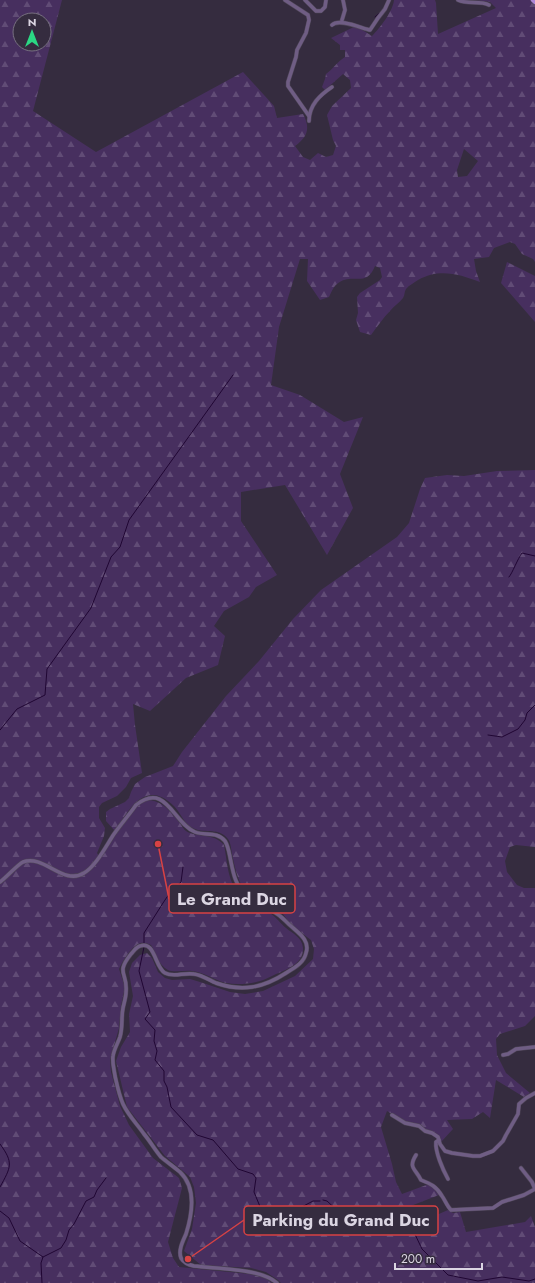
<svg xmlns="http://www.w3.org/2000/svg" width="535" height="1283" viewBox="0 0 535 1283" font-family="Jost,sans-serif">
	<defs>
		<pattern id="forest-firs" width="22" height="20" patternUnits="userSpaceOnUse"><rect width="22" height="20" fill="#472f5f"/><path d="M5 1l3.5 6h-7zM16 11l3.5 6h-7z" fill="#614c76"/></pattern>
	</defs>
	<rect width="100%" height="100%" fill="#352c3f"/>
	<g fill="url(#forest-firs)" fill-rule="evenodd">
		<path d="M0 0H62L33 111 96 152 243 72 274 106 277 118 303 114C311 129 307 137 295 146L303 157 310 160 318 153 326 157 333 155 336 146 333 140 327 115 332 106 351 88 350 80 343 74 325 90 322 87 325 79 326 74C333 69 337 62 345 57V50H340V45L331 38 356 26 372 36C380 28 393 11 394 0H435L436 3 438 34 496 8 490 2 475 0H530L535 5V262L533 259 522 254 515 244 510 242 494 248 489 257 474 259 476 271 480 282C459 274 439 268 418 280 414 283 409 285 406 289 404 292 405 295 403 298 399 303 394 306 390 311 383 318 377 327 371 335L360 332 356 320 358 313 357 297 360 293 380 280 382 277 380 268 375 266C366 289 352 271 337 284 333 287 331 293 329 297L320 300 307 281 308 259H300L279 327 271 385 300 395 344 422 363 417 340 474 353 508 327 555 285 485 241 492V521L277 575 256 587 249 597 224 611 214 626 225 636 218 665 186 678 150 711 133 704 135 725 142 773 131 778 126 787 117 796 102 803 99 807V818L105 828 104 836 97 853 100 858 135 807 148 800C163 801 171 812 180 823 182 826 184 830 186 831 196 838 213 832 224 845 227 859 227 877 236 890 244 902 259 905 270 913 277 918 280 923 286 928 293 934 302 937 303 948 304 964 285 970 274 975 269 977 264 980 260 981 249 984 237 985 226 983 214 980 204 972 192 971 184 970 175 973 168 970 158 965 156 953 151 945 148 944 144 942 141 943 132 945 123 961 119 969L125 987 121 1006 119 1028 110 1060 111 1072 120 1106 129 1125 153 1158 179 1178 182 1188 168 1242 173 1258 179 1267 250 1274 265 1278 272 1283H0ZM20 20H44V44H20ZM464 149 478 161 467 176 458 177 457 170Z"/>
		<polygon points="507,262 535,276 535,322 501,283"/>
		<path d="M535 470V847L516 845 510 847 505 861 507 872 517 885 524 888H535V1016L525 1026 500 1034 496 1039 497 1055 506 1073 530 1093 524 1097 496 1080 490 1118 483 1112 472 1119 447 1120 453 1129 441 1142 432 1132 404 1122 387 1111 381 1127 392 1164 396 1182 402 1194 429 1184 435 1190 439 1195 408 1207 416 1224 448 1210 453 1213 460 1212 466 1232 525 1222 531 1216 535 1227V1283H281L278 1280 266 1272 251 1268 201 1265 184 1251 192 1229 196 1203 194 1187 190 1177 165 1156 127 1107 116 1061 121 1047 130 1032 129 1014 133 996 129 972 132 963 140 955 147 953 152 958 158 972 165 978 172 980 190 979 200 982 230 992 245 994 263 991 295 976 313 959 314 949 311 940 291 925 283 914 249 895C238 885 235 868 232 854 231 849 231 843 228 839 218 826 203 835 191 827 184 823 180 812 174 806 145 778 129 810 115 831L106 821V812L110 809 125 802 129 798 131 792 135 784 145 777 173 766 182 752 226 696 259 661 293 619 321 590 397 537 409 523 420 489 425 478 447 475 464 476 497 471Z"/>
	</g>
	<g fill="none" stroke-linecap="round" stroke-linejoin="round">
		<g stroke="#200633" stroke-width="1">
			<polyline points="375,17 379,13"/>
			<path d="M509 577C512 574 518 558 522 553L535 556"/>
			<polyline points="0,730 17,709 45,695 47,669 91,608 111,557 120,547 129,520 233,375"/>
			<polyline points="488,735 502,737 518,729 525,720 527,713 535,705"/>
			<polyline points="144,944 144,933 163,903 171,891 181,882 183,867"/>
			<polyline points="144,947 139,971 150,1012 145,1019 155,1030 154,1041 157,1051 155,1060 164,1071 164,1081 167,1087 171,1107 197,1135 213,1140 238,1169 253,1174 256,1178 254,1192 261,1209 276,1217 296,1210 313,1201 320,1201"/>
			<path d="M0 1144C14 1163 11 1167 0 1187"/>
			<path d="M323 1200 327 1201C340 1213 348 1222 367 1226 372 1227 374 1228 379 1227 384 1216 389 1208 402 1207L422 1249 448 1275 478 1281 502 1277 529 1281 535 1279"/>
			<polyline points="0,1211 9,1218 20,1241 43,1257 41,1263 42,1283"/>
			<polyline points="43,1257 61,1248 66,1240 69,1230 74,1224 86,1201 94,1197 97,1190 106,1178"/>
		</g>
		<defs>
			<g id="minor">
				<polyline points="285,0 308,15 309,20 306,33 297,50 296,57 288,82 288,86 309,116"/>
				<polyline points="305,0 316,11 321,11 325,7 326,0"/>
				<path d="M458 0C468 5 480 0 489 5"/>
				<polyline points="342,20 345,10 343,0"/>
				<path d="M332 25C339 18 361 28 370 30L378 18 385 9 389 0"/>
				<path d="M309 121C309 105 320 95 332 87"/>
				<path d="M0 882C7 877 17 865 23 862 44 854 63 886 84 873 96 866 106 846 114 834 121 824 129 815 136 805 166 781 173 823 195 832 205 836 217 831 225 841 228 846 229 852 230 857 233 872 235 887 248 897 258 904 270 908 280 916 284 919 287 923 292 927 300 934 310 941 306 953 304 963 294 968 286 973 263 988 242 992 216 983 209 980 202 975 194 974 184 972 174 978 165 973 155 968 155 940 140 946 136 947 134 951 131 954 115 974 128 972 126 992 126 997 124 1003 123 1008 121 1017 123 1027 120 1037 118 1043 114 1049 113 1056 112 1062 114 1069 115 1076 117 1085 119 1095 123 1104 128 1115 137 1124 144 1134 150 1141 155 1150 161 1157 167 1162 174 1167 180 1172 197 1188 192 1215 186 1234 183 1241 178 1250 181 1258 184 1263 189 1265 194 1266 217 1269 260 1268 277 1283"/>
				<polyline points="503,1055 508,1054 516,1049 535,1047"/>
				<polyline points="392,1115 405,1123 419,1126 425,1131 432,1133 438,1137 440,1144 445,1151 452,1153 473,1156 480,1156 493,1151 503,1141 506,1135 518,1114 519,1104 526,1098 535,1093"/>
				<path d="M439 1140 436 1142C435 1152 443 1170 448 1179"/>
				<path d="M416 1155C408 1168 415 1168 421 1180 431 1184 436 1186 442 1196 445 1200 447 1206 451 1210L493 1208 502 1202 524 1195 535 1189"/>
				<polyline points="521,1168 532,1182 535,1189"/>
			</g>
			<polyline id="major" points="533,0 535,2"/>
		</defs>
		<use href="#minor" stroke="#504759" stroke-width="4.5"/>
		<use href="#major" stroke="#504759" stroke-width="5.5"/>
		<use href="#minor" stroke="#6f5d84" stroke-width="3.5"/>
		<use href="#major" stroke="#ad86d7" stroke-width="4.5"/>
	</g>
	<path fill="none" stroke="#d74244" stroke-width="1.5" d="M158 844L169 899M188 1259L244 1220"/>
	<g fill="#d74244" stroke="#352c3f" stroke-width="1.5">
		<circle cx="158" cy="844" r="4"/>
		<circle cx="188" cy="1259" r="4"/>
	</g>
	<g fill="#352c3f" stroke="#d74244" stroke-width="1.5">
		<rect x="169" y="884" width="126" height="29" rx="4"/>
		<rect x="244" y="1206" width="194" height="29" rx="4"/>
	</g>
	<g font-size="17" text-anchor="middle" font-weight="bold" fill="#dbd5e2">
		<text x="232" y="905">Le Grand Duc</text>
		<text x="341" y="1226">Parking du Grand Duc</text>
	</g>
	<g transform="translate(32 32)"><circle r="19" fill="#352c3f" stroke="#777080"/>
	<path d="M0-3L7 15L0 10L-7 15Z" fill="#2bd884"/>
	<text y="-6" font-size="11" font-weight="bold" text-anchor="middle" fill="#dbd5e2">N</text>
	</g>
	<path d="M395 1263v6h87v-6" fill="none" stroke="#dbd5e2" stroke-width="2"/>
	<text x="401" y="1263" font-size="12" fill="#dbd5e2" stroke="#352c3f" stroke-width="3" paint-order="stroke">200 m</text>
</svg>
